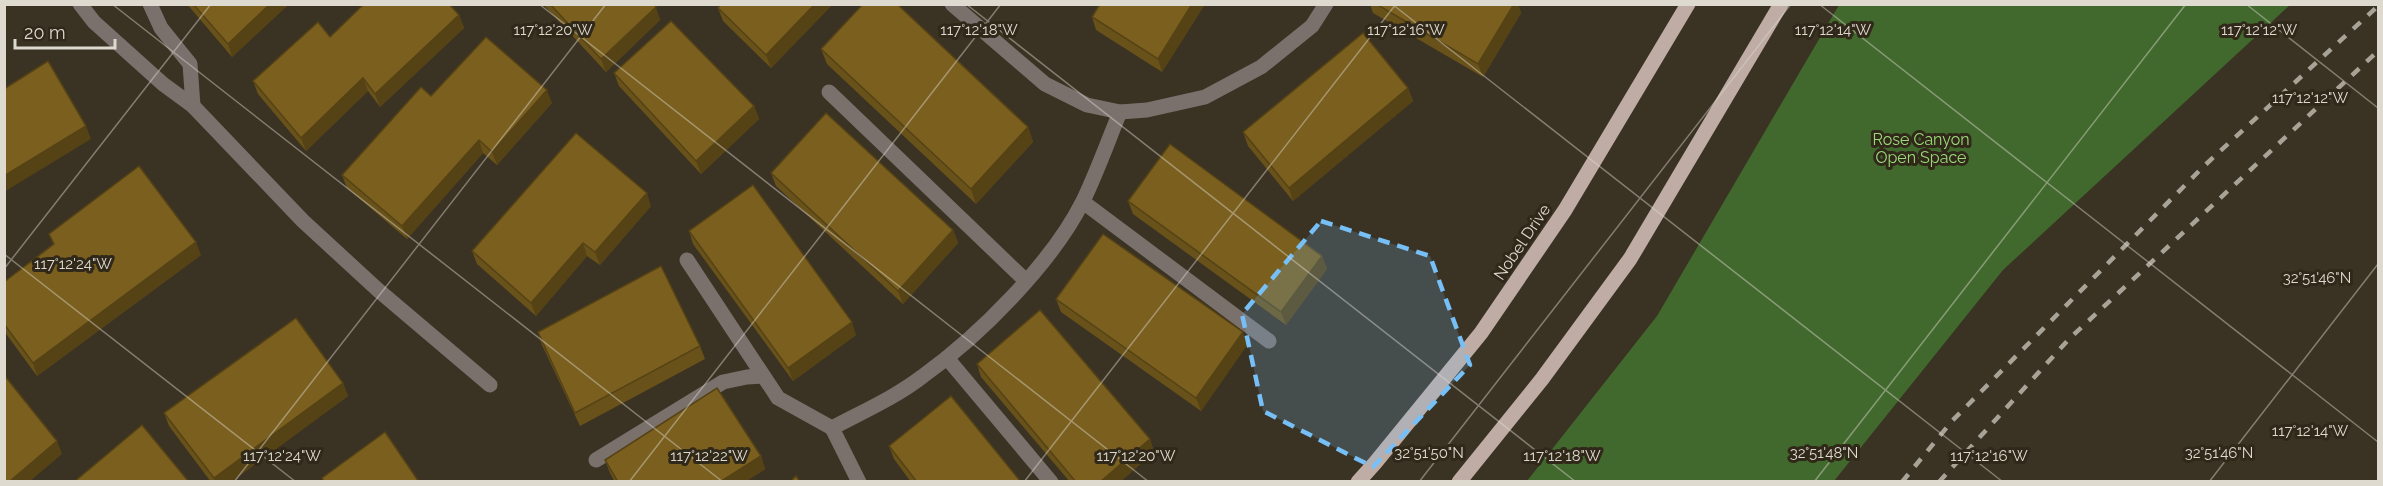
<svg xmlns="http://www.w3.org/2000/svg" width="2383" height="486" viewBox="0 0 2383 486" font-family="Raleway,sans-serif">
	<rect width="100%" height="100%" fill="#3a3223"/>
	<polygon fill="#42692d" points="1839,5 2290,5 2003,270 1834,481 1527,481 1657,316"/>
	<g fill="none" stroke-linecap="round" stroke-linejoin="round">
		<g stroke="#7a716d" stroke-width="15">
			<polyline points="80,4 94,22 163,84 193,106 303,221 378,290 490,385"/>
			<polyline points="150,4 161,28 190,64 193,106"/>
			<polyline points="952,4 1045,84 1087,105 1120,112 1147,110 1205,97 1261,67 1312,26 1326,4"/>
			<polyline points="829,92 1026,281"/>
			<polyline points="1083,202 1269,341"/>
			<polyline points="687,260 778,398 832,428"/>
			<polyline points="947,358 1051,482"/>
			<polyline points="596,460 723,382 747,377 763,376"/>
			<path d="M859 482 832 428C862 412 896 397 923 376 979 336 1052 263 1083 201 1097 172 1108 141 1120 112"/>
		</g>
		<g stroke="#bfada5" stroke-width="15">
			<polyline points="1358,482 1375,463 1481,333 1565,210 1688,4"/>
			<polyline points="1459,482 1542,379 1630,259 1781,4"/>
		</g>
		<g stroke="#a8a397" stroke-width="4.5" stroke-dasharray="10 10" stroke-linecap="butt">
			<polyline points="1902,482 1952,421 2204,166 2378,6"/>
			<polyline points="1939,482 2069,339 2378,51"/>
		</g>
	</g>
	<g fill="#69521a">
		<polygon points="187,4 289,4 232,57"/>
		<polygon points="543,4 654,4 660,20 606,72"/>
		<polygon points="721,4 833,4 771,68 723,21 718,8"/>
		<polygon points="1205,4 1162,72 1096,30 1092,17"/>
		<polygon points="1370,4 1518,4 1521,13 1483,77 1373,13"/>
		<polygon points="459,15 464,28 380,107 368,91 306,151 258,94 253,81"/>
		<polygon points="821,49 1028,127 1033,142 976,204 827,64"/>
		<polygon points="614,73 754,106 759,119 701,174 619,86"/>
		<polygon points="1408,88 1413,101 1293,201 1248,146 1243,132"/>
		<polygon points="431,96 552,103 497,165 483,153 407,239 347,188 342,175"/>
		<polygon points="771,173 953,230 958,243 903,304 776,186"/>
		<polygon points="1128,201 1322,256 1327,269 1286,325 1133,214"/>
		<polygon points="651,206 600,265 587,256 536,316 477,264 472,251"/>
		<polygon points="689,231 856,335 793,381 693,244"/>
		<polygon points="49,234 201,255 37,376 4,331 4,282 53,244"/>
		<polygon points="1056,299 1247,345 1201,411 1061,312"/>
		<polygon points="538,332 700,346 705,359 580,426 542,345"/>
		<polygon points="977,364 1150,439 1154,452 1120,482 1070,482 981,377"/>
		<polygon points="343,383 348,396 231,482 211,482 169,426 164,413"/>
		<polygon points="889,446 1021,482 911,482 894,459"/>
		<polygon points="761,456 765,469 745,482 615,482 610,473 605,460"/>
	</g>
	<g fill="#554215">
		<polygon points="270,4 289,4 232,57 228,44"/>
		<polygon points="815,4 833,4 771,68 766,55"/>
		<polygon points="1192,4 1205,4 1162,72 1158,59"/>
		<polygon points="1514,4 1518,4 1521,13 1483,77 1478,64"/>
		<polygon points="656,7 660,20 606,72 601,59"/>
		<polygon points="459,15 464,28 380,107 375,94"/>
		<polygon points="363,78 368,91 306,151 301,138"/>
		<polygon points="1408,88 1413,101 1293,201 1289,188"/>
		<polygon points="547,90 552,103 497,165 492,152"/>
		<polygon points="754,106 759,119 701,174 696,161"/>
		<polygon points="86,126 91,139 4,192 4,176"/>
		<polygon points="1028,127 1033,142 976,204 971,189"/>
		<polygon points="479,140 483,153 407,239 402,226"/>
		<polygon points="647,193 651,206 600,265 595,252"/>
		<polygon points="953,230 958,243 903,304 898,291"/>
		<polygon points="196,242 201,255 37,376 33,363"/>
		<polygon points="583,243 587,256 536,316 531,303"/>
		<polygon points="1322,256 1327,269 1286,325 1281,312"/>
		<polygon points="852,322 856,335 793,381 788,368"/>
		<polygon points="1243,332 1247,345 1201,411 1196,398"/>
		<polygon points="343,383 348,396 231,482 215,482 214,478"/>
		<polygon points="1150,439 1154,452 1120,482 1100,482"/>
		<polygon points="57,441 62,454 29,482 9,482"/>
		<polygon points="761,456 765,469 745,482 720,482"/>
	</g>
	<g fill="#7a5f1e" stroke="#554215" stroke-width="1.5">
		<polygon points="193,4 270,4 228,44"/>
		<polygon points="364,4 449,4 459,15 375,94 363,78 301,138 253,81 318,22 330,37"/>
		<polygon points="550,4 654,4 656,7 601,59"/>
		<polygon points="721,4 815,4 766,55 718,8"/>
		<polygon points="863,4 897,4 1028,127 971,189 821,49"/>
		<polygon points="1100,4 1192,4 1158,59 1092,17"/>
		<polygon points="1376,4 1514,4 1478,64"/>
		<polygon points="671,21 754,106 696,161 614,73"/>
		<polygon points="1363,33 1408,88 1289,188 1243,132"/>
		<polygon points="486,37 547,90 492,152 479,140 402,226 342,175 421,87 431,96"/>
		<polygon points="48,61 86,126 4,176 4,89"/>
		<polygon points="826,113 953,230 898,291 771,173"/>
		<polygon points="576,133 647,193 595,252 583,243 531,303 472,251"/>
		<polygon points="1170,144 1322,256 1281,312 1128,201"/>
		<polygon points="139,166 196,242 33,363 4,324 4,282 54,244 49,234"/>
		<polygon points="753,185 852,322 788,368 689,231"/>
		<polygon points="1103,234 1243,332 1196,398 1056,299"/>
		<polygon points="661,266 700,346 575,413 538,332"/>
		<polygon points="1040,310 1150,439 1100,482 1076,482 977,364"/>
		<polygon points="296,318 343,383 214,478 164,413"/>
		<polygon points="4,375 57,441 9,482 4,482"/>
		<polygon points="717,388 761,456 720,482 618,482 605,460"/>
		<polygon points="951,396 1021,482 917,482 889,446"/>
		<polygon points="142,425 189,482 74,482"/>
		<polygon points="385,432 419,482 324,482 322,478"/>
		<polygon points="796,476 800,482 790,482"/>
	</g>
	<path fill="#77c0f7" fill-opacity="0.2" stroke="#77c0f7" stroke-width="4.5" stroke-dasharray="12 8" stroke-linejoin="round" d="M1321 221 1430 256 1470 365 1373 467 1263 411 1242 314Z"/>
	<path fill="none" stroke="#dedad0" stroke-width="1.5" stroke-opacity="0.45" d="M112 4 723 482M539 4 1149 482M966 4 1576 482M1392 4 2003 482M1819 4 2378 442M2246 4 2378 108M4 254 296 482M4 269 211 4M234 482 606 4M629 482 1001 4M1024 482 1396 4M1419 482 1791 4M1814 482 2186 4M2209 482 2378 264"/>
	<g text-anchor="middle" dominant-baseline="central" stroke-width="6" stroke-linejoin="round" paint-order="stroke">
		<g font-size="16" fill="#9bd97a" stroke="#302819">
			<text x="1921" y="139">Rose Canyon<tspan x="1921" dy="18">Open Space</tspan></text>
		</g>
		<g font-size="16" fill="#dedad0" stroke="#302819">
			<text transform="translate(1522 242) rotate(-56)">Nobel Drive</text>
		</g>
	</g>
	<g font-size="15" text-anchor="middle" fill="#dedad0" stroke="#302819" stroke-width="6" stroke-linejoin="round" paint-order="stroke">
		<text x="553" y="35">117°12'20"W</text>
		<text x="979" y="35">117°12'18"W</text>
		<text x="1406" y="35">117°12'16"W</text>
		<text x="1833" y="35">117°12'14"W</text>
		<text x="2259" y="35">117°12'12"W</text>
		<text x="2310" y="103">117°12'12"W</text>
		<text x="73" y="269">117°12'24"W</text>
		<text x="2317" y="283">32°51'46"N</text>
		<text x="2310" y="436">117°12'14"W</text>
		<text x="1429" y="458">32°51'50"N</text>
		<text x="1824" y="458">32°51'48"N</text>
		<text x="2219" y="458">32°51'46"N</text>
		<text x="282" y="461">117°12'24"W</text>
		<text x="709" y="461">117°12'22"W</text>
		<text x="1136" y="461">117°12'20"W</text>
		<text x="1562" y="461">117°12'18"W</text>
		<text x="1989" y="461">117°12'16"W</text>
	</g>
	<rect width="2383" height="486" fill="none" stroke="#dedad0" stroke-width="12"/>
	<path d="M15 39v9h100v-9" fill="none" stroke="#dedad0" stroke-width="3"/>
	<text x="24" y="39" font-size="18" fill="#dedad0" stroke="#302819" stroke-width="4.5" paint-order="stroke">20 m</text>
</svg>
